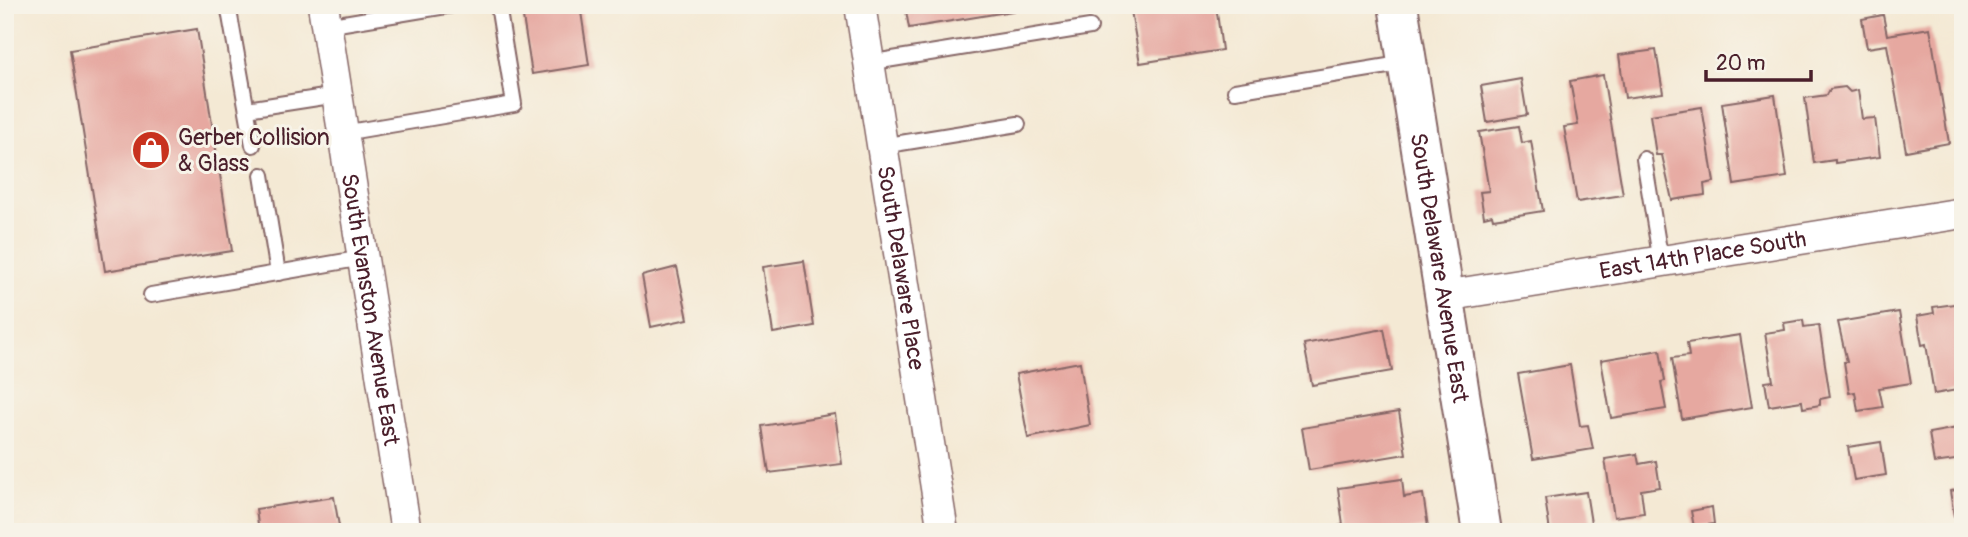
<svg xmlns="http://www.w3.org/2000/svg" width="1968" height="537" viewBox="0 0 1968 537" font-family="Pangolin,sans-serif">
	<rect width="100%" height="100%" fill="#f7f3e8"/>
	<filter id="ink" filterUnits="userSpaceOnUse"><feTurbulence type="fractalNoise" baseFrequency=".0143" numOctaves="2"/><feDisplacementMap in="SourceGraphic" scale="14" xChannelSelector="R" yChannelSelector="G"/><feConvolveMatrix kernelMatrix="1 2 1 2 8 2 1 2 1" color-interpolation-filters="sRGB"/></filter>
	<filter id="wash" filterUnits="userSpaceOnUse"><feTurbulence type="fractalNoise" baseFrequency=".00686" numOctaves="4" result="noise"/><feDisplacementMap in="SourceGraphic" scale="28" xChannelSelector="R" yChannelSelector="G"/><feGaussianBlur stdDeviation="1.57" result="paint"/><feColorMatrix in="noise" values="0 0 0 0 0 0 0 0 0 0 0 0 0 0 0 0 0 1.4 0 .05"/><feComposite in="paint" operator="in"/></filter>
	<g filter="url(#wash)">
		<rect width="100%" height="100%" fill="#f4e9d4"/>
		<g id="blocks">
			<g fill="#e6a8a0">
				<polygon points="521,5 580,5 589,65 532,74"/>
				<polygon points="905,5 1036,5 1036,7 909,28"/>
				<polygon points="1130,5 1216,5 1222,50 1140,63"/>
				<polygon points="1883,15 1887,35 1930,28 1949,143 1906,151 1887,45 1867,48 1862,19"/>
				<polygon points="197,29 232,251 105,271 70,50"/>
				<polygon points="1656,50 1663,93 1625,98 1619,55"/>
				<polygon points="1603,75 1623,195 1577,202 1564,127 1578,125 1570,81"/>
				<polygon points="1521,79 1527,115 1487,122 1481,86"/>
				<polygon points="1845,87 1850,92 1858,90 1862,119 1875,118 1880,157 1835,163 1835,160 1814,163 1805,98 1827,95 1830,89"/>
				<polygon points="1775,95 1787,177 1734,185 1722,103"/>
				<polygon points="1702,107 1714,182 1704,184 1705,195 1672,200 1662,155 1656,155 1650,115"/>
				<polygon points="1519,126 1522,143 1531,141 1543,211 1493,219 1492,215 1484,217 1480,192 1489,191 1479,132"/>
				<polygon points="804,261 814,326 773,333 763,267"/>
				<polygon points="677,267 688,319 651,327 642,276"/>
				<polygon points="1962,303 1963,389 1934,394 1926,344 1922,345 1917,316 1934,313 1933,307"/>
				<polygon points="1899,312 1911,383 1879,388 1883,407 1858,411 1855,392 1849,393 1844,362 1847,362 1838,322"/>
				<polygon points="1803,320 1804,327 1819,325 1830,397 1820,399 1820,405 1803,408 1802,401 1769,406 1765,382 1773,381 1765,333 1785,330 1784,323"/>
				<polygon points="1384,329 1392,371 1312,385 1304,344"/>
				<polygon points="1740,335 1752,407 1682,419 1672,358 1689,356 1687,343"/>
				<polygon points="1660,350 1665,381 1661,382 1666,409 1611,418 1601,360"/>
				<polygon points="1080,362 1090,425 1028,438 1016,374"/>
				<polygon points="1570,365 1580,426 1588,425 1593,449 1533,459 1518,374"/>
				<polygon points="1399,412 1406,454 1309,470 1302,428"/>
				<polygon points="835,414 842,464 769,473 762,426"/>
				<polygon points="1963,427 1963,459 1934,463 1929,433"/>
				<polygon points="1881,442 1886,475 1854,480 1848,447"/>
				<polygon points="1637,454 1639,464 1656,461 1660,487 1641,490 1644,513 1614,517 1605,459"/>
				<polygon points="1402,479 1404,497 1423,494 1428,527 1394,532 1307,532 1343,525 1338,488"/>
				<polygon points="1963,489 1963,515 1954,516 1950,491"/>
				<polygon points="1586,492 1592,529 1550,532 1545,498"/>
				<polygon points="334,497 340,532 259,532 256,509"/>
				<polygon points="1712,507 1714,524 1694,527 1691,511"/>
			</g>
		</g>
	</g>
	<g filter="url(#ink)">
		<use href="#blocks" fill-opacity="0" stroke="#866666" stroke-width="2"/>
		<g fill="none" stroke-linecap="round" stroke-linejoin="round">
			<defs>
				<g id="lane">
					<polyline points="228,5 253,145"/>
					<polyline points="326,26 452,5"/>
					<polyline points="868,63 1090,27"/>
					<polyline points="1235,91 1406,63"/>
					<polyline points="247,109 337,95"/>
					<polyline points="343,133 514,104 498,5"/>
					<polyline points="882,146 1018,124"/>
					<polyline points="1644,159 1661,262"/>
					<polyline points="262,175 278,273"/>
					<polyline points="151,295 363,258"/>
				</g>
				<g id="street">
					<path id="s1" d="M323 5 406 532"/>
					<path id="s2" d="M860 5 943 532"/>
					<path id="s3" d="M1444 296 1963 213"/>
				</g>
				<g id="secondary">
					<path id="s4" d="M1398 5 1482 532"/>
				</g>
			</defs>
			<use href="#lane" stroke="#866666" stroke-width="18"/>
			<use href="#street" stroke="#866666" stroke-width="33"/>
			<use href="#secondary" stroke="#866666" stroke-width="42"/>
			<use href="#lane" stroke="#fff" stroke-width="14"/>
			<use href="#street" stroke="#fff" stroke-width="30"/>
			<use href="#secondary" stroke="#fff" stroke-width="38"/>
		</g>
	</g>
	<defs>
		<symbol id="shop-disc" viewBox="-11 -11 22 22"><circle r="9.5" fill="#c8321e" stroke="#f7f3e8"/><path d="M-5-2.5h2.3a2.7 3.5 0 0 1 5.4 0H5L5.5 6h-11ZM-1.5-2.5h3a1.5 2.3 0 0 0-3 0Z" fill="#fff"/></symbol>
	</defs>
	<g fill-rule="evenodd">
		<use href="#shop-disc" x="129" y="128" width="44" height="44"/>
	</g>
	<g text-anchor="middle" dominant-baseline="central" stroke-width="6" stroke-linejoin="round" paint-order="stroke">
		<g font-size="23" fill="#4a1f2b" stroke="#f7f3e8" text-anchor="start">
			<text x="178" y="137">Gerber Collision<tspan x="178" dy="26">&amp; Glass</tspan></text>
		</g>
		<g font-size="23" fill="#4a1f2b" stroke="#f7f3e8">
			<text stroke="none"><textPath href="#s3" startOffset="262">East 14th Place South</textPath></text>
			<text stroke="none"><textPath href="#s2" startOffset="266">South Delaware Place</textPath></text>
			<text stroke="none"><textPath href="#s4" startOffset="266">South Delaware Avenue East</textPath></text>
			<text stroke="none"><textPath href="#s1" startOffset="308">South Evanston Avenue East</textPath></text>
		</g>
	</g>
	<rect width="1968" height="537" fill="none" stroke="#f7f3e8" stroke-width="28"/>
	<path d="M1706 70v10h105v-10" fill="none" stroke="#4a1f2b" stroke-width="3.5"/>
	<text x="1716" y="70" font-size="21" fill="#4a1f2b" stroke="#f7f3e8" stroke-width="5" paint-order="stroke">20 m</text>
</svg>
